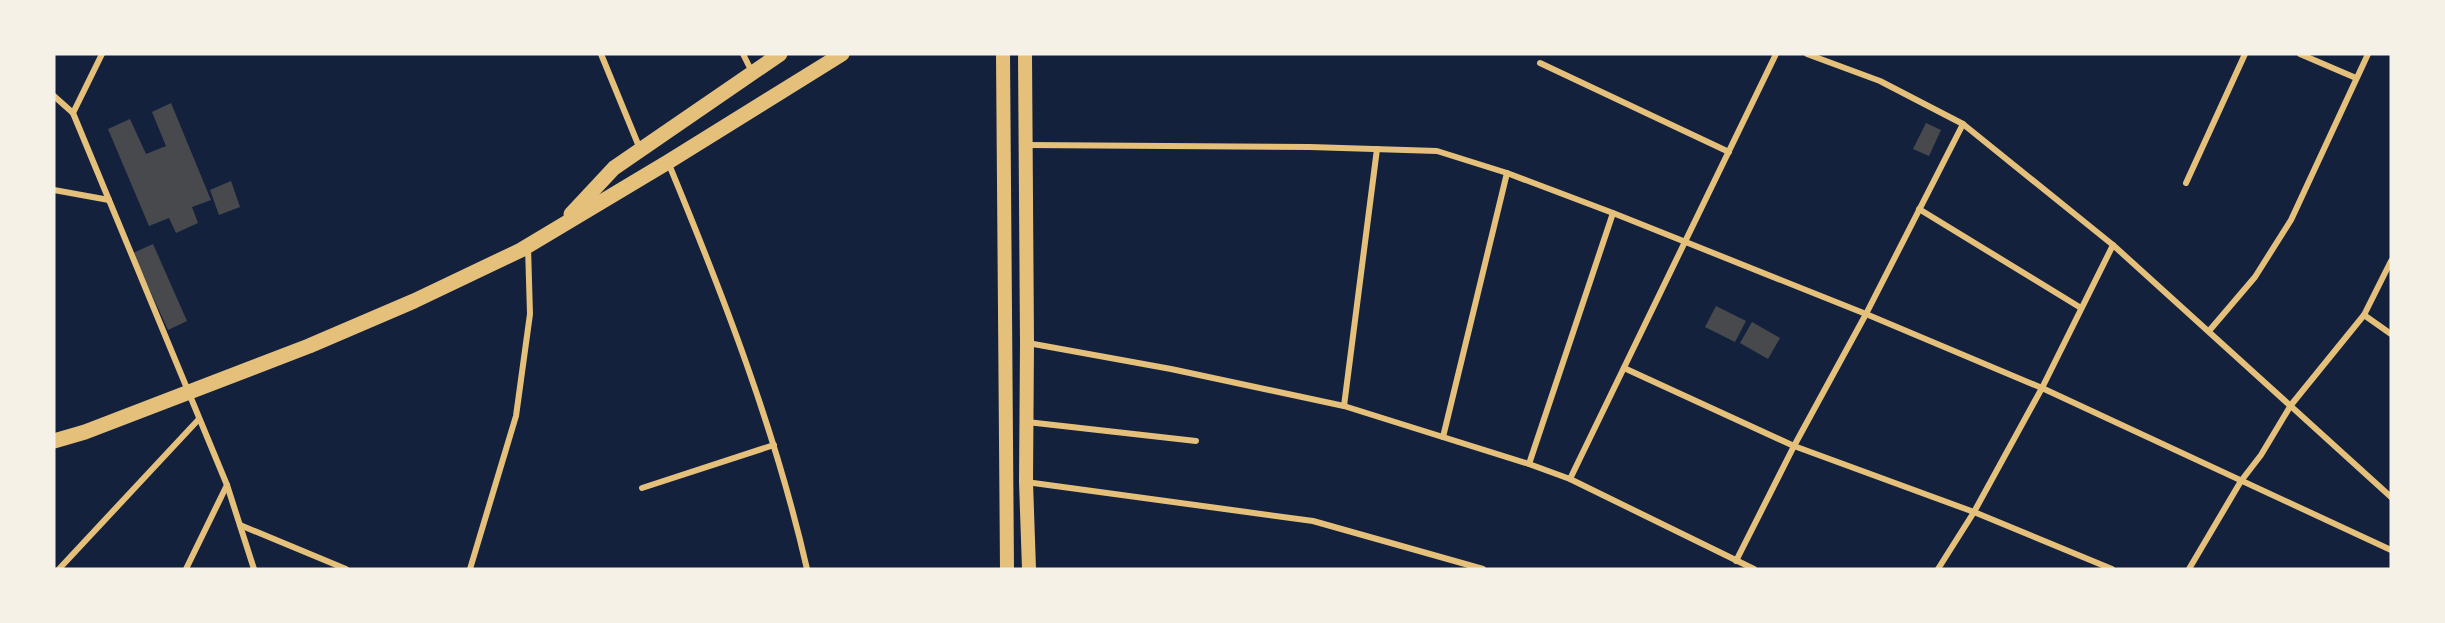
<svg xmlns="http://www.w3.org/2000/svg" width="2445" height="623" viewBox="0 0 2445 623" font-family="'Golos Text',sans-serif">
	<rect width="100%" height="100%" fill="#14213d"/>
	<g fill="#48494c">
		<polygon points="171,103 211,200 192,207 198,223 176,233 169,218 149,226 108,129 130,119 146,154 166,146 152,112"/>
		<polygon points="1926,123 1941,130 1929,156 1913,149"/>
		<polygon points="231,181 240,207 219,215 210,190"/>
		<polygon points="153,244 187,321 168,330 133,253"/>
		<polygon points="1716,306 1746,321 1735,342 1705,327"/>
		<polygon points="1752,322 1780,338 1768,359 1740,343"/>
	</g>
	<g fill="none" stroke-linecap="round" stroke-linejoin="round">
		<g stroke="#e5c07b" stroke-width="6">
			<polyline points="601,54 640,149"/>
			<polyline points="743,54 752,72"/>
			<polyline points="1807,54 1880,81 1963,124 2113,245 2042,388 1974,512 1938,569"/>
			<polyline points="2300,54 2356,78"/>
			<polyline points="1540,63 1729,152"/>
			<polyline points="54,96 73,113 227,485 254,569"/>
			<polyline points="73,113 102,54"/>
			<polyline points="1026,145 1310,147 1437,151 1507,173 1613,213 1866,314 2042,388 2391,550"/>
			<path d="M668 162C723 295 775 429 807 569"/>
			<polyline points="2186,183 2245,54"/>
			<polyline points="54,190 109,200"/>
			<polyline points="1919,209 2081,308"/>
			<polyline points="2113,245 2391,497"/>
			<polyline points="2364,315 2391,334"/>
			<polyline points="2209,331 2255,277 2291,220 2368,54"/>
			<polyline points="1028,343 1171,369 1344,406 1529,464 1570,479 1754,569"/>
			<polyline points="1624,368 1794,446 1974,512 2112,569"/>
			<polyline points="1344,406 1377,149"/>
			<polyline points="1027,422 1196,441"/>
			<polyline points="1443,437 1507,173"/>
			<polyline points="1529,464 1613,213"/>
			<polyline points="1570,479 1776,54"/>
			<polyline points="1026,482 1313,521 1483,569"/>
			<polyline points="642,488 774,445"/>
			<polyline points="240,525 346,569"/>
			<polyline points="1736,561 1794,446 1866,314 1963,124"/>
			<polyline points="59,569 199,419"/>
			<polyline points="186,569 227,485"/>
			<polyline points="470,569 516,416 530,314 528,247"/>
			<polyline points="2189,569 2241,481 2261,455 2291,405 2364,315 2391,261"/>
		</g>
		<g stroke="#e5c07b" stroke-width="14">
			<polyline points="1003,54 1007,569"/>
			<polyline points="1025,54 1027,343 1026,482 1029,569"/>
		</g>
		<g stroke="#e5c07b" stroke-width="15">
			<polyline points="571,214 614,168 780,54"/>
			<polyline points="54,441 85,432 309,346 414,301 521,250 668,162 842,54"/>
		</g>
	</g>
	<rect width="2445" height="623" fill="none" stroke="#f6f1e7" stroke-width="111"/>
</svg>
